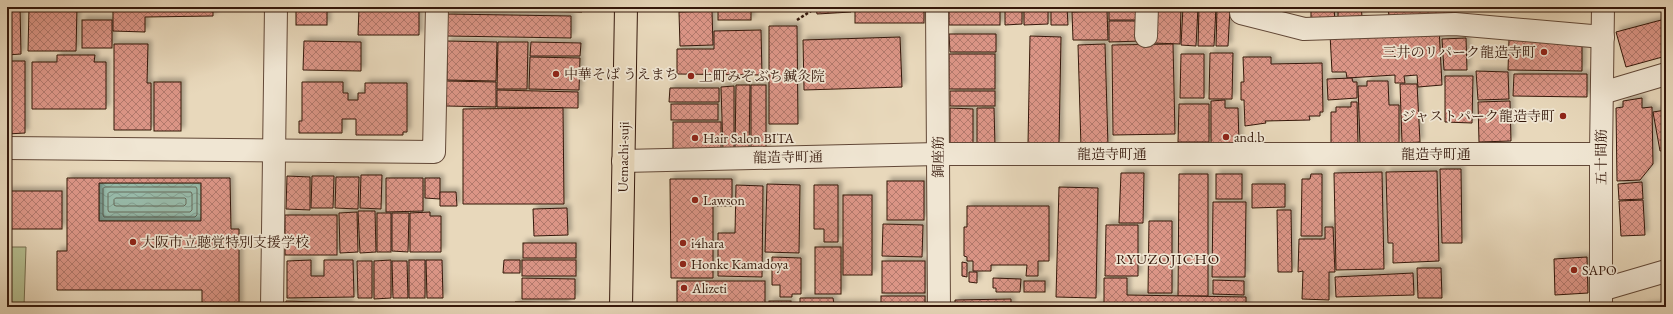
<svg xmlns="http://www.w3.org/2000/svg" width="1673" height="314" viewBox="0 0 1673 314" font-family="'EB Garamond','Noto Serif JP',serif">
	<defs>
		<pattern id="water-waves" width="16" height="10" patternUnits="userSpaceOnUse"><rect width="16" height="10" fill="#98bbaa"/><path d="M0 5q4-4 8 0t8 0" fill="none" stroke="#84a091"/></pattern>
		<pattern id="building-cross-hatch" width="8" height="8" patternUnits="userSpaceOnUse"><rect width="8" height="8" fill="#db9586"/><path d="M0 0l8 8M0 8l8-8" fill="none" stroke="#b2796c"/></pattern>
		<filter id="shadow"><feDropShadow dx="3.5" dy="-3.5" stdDeviation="2" flood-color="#0004"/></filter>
	</defs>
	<rect width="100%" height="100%" fill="#e8d8bb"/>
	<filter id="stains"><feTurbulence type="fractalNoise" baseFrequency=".005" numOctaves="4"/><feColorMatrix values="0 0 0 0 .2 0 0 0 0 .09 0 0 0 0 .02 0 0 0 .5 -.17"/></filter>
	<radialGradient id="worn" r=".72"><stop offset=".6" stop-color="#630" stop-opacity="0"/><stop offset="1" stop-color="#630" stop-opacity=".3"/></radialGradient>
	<polygon fill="#b5bf91" stroke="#756c4e" points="7,247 26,247 24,307 7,307"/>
	<rect fill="url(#water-waves)" stroke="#707a6a" x="99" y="183" width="102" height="38"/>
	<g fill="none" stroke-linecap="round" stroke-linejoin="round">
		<g stroke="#666a5a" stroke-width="1">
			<polygon points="105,187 196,187 197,189 197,215 195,217 104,217 103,215 103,189"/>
			<polygon points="110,192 191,192 192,194 192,210 190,212 109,212 108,210 108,194"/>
			<polygon points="116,198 185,198 186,199 186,204 184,206 116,206 114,205 114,200"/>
		</g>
	</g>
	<g fill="url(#building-cross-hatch)" stroke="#35180b" fill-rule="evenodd" filter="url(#shadow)">
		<polygon points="7,7 20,7 21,54 7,55"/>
		<polygon points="29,7 77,7 76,51 28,51"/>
		<polygon points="113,7 213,7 213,16 145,17 145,32 113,31"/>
		<rect x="296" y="7" width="31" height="18"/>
		<polygon points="447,7 582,7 582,12 447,9"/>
		<rect x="718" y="7" width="33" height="13"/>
		<polygon points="816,7 851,7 851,12 817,14"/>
		<rect x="949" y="7" width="51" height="18"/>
		<polygon points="1005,7 1022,7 1022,24 1005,25"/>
		<polygon points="1024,7 1048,7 1048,24 1024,25"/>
		<polygon points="1051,7 1067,7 1068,25 1051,25"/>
		<rect x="1073" y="7" width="34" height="3"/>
		<rect x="1109" y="7" width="33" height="13"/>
		<polygon points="1154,7 1181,7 1180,44 1154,43"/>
		<polygon points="1183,7 1198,7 1196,46 1181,45"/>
		<polygon points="1199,7 1216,7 1214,46 1198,46"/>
		<polygon points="1249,7 1282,7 1282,14"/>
		<polygon points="1311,7 1334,7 1335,22 1311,21"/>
		<polygon points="1338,7 1361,7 1362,16 1338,17"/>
		<polygon points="1388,7 1452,7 1452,13 1389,17"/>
		<rect x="1618" y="7" width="40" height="2"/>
		<polygon points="359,8 419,8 419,35 358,35"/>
		<rect x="855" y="8" width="69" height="15"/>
		<polygon points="1217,8 1230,8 1228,46 1216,46"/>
		<polygon points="712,11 713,45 680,46 679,12"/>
		<polygon points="1107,11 1108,40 1073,40 1072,12"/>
		<polygon points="447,14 571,16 571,38 447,36"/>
		<polygon points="1665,19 1666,56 1626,67 1616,32"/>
		<rect x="82" y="20" width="30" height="28"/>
		<polygon points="1109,21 1141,21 1142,41 1109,42"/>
		<polygon points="769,26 797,26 798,124 769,124"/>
		<polygon points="1439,28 1442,85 1418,87 1417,75 1404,76 1405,83 1395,83 1395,75 1347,78 1346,72 1332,72 1330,34"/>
		<polygon points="761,30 762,75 677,74 677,49 714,49 714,31"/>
		<polygon points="949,34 996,34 996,52 950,52"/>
		<polygon points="1030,36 1061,37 1059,144 1028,144"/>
		<polygon points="900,37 902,87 804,90 803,40"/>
		<polygon points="1466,38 1467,70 1444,70 1442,39"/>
		<polygon points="1509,39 1582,45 1582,71 1508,70"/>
		<polygon points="304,41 361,42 361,71 303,70"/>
		<polygon points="447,41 497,42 496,81 447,80"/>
		<polygon points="498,42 528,42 527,89 497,89"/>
		<polygon points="531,42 581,43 580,56 530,56"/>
		<polygon points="114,44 148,44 147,83 151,83 151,130 114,130"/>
		<polygon points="1105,44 1108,146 1081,147 1078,45"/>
		<polygon points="1173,44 1175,134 1113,135 1112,45"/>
		<polygon points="1210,53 1233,53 1232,99 1209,99"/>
		<rect x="949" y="54" width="46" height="35"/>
		<polygon points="1181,54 1204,54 1204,98 1180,98"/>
		<polygon points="57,55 95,55 94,62 106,62 106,109 32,109 32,62 57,62"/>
		<polygon points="530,57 580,58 579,90 529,89"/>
		<polygon points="1243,57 1271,57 1271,64 1322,63 1323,112 1320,112 1320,116 1309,116 1310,120 1265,121 1266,123 1245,126 1244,100 1241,100 1241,82 1244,82"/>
		<polygon points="7,61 25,61 25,133 7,134"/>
		<polygon points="1476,71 1508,72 1509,99 1478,100"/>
		<polygon points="1514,74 1587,74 1587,97 1513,96"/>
		<polygon points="1445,76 1473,76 1472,123 1445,122"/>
		<polygon points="1352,78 1353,82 1357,82 1357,98 1328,100 1327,79"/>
		<polygon points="446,81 496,82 496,107 446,106"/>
		<polygon points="1367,81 1388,81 1389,105 1399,105 1399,143 1360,144 1358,86 1367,86"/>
		<rect x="154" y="82" width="27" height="49"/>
		<polygon points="302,82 343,82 343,93 348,93 348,100 358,100 358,93 365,93 365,83 407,83 407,132 403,132 403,135 356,135 356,119 342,119 342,133 299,133 299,121 302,121"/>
		<polygon points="1400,84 1417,84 1420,142 1402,143"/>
		<polygon points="736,85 750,85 749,149 735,149"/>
		<rect x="751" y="85" width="15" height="64"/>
		<polygon points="734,86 734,151 723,151 721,87"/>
		<polygon points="670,88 719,88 719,102 669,102"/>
		<polygon points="497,90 578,92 578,108 497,107"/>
		<rect x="950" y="91" width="45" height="15"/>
		<polygon points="1642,98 1642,108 1652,107 1653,164 1640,180 1617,181 1616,108 1623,107 1623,101"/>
		<polygon points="1225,100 1225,108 1238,108 1239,144 1211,144 1211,101"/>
		<polygon points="1510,101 1511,141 1479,142 1478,102"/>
		<polygon points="1351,102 1357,102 1358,143 1331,144 1331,112 1336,112 1336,107 1351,107"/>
		<rect x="671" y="104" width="47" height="16"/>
		<polygon points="1179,104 1209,104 1209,142 1178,142"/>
		<polygon points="563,108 564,204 463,204 463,109"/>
		<polygon points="950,108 973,109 973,146 950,146"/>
		<polygon points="977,108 994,108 995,146 977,147"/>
		<polygon points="1666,110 1666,150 1660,151 1653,112"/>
		<rect x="673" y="122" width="48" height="29"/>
		<polygon points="1440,169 1461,169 1462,243 1442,243"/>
		<polygon points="1437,171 1439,261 1393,263 1393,243 1388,243 1386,172"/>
		<polygon points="1382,172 1384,269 1336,270 1334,173"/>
		<polygon points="1121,173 1144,173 1143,223 1119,223"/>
		<rect x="1662" y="173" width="4" height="37"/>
		<polygon points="1179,174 1208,174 1208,296 1178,296"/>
		<rect x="1216" y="174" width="26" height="25"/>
		<polygon points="1311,174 1322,174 1322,236 1301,236 1302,179 1310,179"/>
		<polygon points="361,175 382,175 381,209 360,208"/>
		<polygon points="287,176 310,177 310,210 286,209"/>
		<polygon points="312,176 334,176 333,208 311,208"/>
		<polygon points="336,177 359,177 358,209 335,208"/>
		<path d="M67 178H230L231 229H239V307H202V290H57V251H67ZM99 183H201V221H99Z"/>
		<polygon points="386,178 423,178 423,211 386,212"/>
		<polygon points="425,178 440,178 440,199 425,198"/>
		<polygon points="670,179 732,179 732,206 713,206 713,278 671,278"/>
		<rect x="887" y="181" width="37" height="39"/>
		<polygon points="1642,182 1643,199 1619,200 1618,184"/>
		<polygon points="767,184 800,185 799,253 765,252"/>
		<polygon points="1252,184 1285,184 1285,207 1252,208"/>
		<polygon points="736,185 763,186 762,277 718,276 718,233 735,233"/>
		<polygon points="814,185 838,185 838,242 824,242 824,229 814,229"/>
		<polygon points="1059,187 1098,188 1096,298 1056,297"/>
		<rect x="7" y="191" width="55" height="38"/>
		<polygon points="440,192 456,192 457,206 440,206"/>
		<rect x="843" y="195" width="29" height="80"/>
		<polygon points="1643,200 1645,235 1621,236 1619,201"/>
		<polygon points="1213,202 1246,202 1245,277 1212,277"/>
		<polygon points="967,206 1049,206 1049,261 1038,261 1038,276 1026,276 1027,265 991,265 991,271 973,271 973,261 967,261 967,257 964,256 964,227 967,227"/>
		<polygon points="567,208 568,235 534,236 533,209"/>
		<polygon points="1277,210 1291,210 1292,272 1278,272"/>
		<polygon points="358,211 375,211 376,252 360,253"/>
		<polygon points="357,212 358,252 340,253 339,213"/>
		<polygon points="430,212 430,216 441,216 441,252 410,252 410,213"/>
		<rect x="377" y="213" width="14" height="39"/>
		<polygon points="392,213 409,213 408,252 392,251"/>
		<rect x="285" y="215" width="52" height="40"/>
		<polygon points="1149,221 1172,221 1172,293 1148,293"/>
		<polygon points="883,224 923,225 922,257 882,256"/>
		<polygon points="1106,225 1138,225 1138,276 1105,276"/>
		<polygon points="1325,227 1333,227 1335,272 1329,272 1329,300 1302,299 1303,271 1298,272 1299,239 1325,239"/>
		<rect x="523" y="243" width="53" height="15"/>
		<rect x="815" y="247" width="26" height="47"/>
		<polygon points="772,257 801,258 801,294 792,294 792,297 780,297 780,285 772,285"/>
		<polygon points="1587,257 1588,293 1555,295 1554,259"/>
		<polygon points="311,260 311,276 324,276 324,260 353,260 354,297 287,298 287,261"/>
		<polygon points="391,260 391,298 374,299 374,261"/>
		<rect x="409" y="260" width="16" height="38"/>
		<polygon points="426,260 442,260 443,298 427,298"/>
		<polygon points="504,260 520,260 520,273 503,273"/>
		<rect x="522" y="260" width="54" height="16"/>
		<polygon points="357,261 372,261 372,298 358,298"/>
		<polygon points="392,261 407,261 408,298 393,298"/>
		<rect x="882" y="261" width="43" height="32"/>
		<polygon points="962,262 967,263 967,277 962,276"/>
		<polygon points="1417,268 1441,268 1442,298 1418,298"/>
		<polygon points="969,272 977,272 977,283 969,282"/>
		<polygon points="1413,273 1414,295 1336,297 1335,277"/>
		<polygon points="522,278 575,279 575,299 522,299"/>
		<polygon points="993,278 1021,279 1020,292 996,292 996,288 993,288"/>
		<polygon points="1104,278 1127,278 1127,295 1246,297 1246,307 1095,307 1096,305 1104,305"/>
		<polygon points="1213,280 1244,281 1244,295 1213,294"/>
		<rect x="677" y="281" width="88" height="26"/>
		<rect x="1024" y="281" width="21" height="11"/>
		<rect x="881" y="296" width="44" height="11"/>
		<polygon points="800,298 833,298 834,304 875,304 875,307 800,307"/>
		<polygon points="1011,299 1011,307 955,307 955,300"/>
		<polygon points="286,301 350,303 349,307 286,307"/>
		<rect x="769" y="301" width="22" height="6"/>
		<polygon points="515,302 566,303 566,307 515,307"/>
		<polygon points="1666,304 1666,307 1644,307 1644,306"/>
	</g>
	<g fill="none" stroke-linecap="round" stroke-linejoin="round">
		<defs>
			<g id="minor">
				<polyline points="937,7 939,307"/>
				<polyline points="1241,7 1241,13 1304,29 1455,24 1603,37"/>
				<polyline points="1146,36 1147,7"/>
				<polyline points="1602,93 1666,74"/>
				<polyline points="7,148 434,152 437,7"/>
				<polyline points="623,161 938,154 1601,154"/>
				<polyline points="1601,290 1666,271"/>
				<polyline points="272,307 276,7"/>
				<polyline points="1601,307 1601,154 1603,7"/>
			</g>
			<polyline id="major" points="621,307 626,7"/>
		</defs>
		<use href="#minor" stroke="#624837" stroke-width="24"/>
		<use href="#major" stroke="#35180b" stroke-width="24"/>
		<polyline stroke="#35180b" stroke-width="2.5" stroke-dasharray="3 2" stroke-linecap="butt" points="797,20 811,11 811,7"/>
		<use href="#minor" stroke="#f0e6d3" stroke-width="22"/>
		<use href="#major" stroke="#e8d8bb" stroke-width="22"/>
	</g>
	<g fill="#8f2418" stroke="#f0e6d3" stroke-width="1.5">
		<circle cx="1544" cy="52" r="4"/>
		<circle cx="556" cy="74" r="4"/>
		<circle cx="691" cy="76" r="4"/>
		<circle cx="1563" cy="116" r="4"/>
		<circle cx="1226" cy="137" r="4"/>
		<circle cx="695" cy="138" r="4"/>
		<circle cx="695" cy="200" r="4"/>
		<circle cx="133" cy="242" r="4"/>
		<circle cx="683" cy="243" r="4"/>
		<circle cx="683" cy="264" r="4"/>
		<circle cx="1574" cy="270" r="4"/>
		<circle cx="684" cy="288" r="4"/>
	</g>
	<g text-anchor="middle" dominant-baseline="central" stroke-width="3.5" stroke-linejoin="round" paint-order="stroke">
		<g font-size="14" fill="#35180b" stroke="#f0e6d3" text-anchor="start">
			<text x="1536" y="52" text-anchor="end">三井のリパーク龍造寺町</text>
			<text x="564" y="74">中華そば うえまち</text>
			<text x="699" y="76">上町みぞぶち鍼灸院</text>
			<text x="1555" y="116" text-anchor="end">ジャストパーク龍造寺町</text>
			<text x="1234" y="137">and.b</text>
			<text x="703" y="138">Hair Salon BITA</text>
			<text x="703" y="200">Lawson</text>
			<text x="141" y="242">大阪市立聴覚特別支援学校</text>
			<text x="691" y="243">i4hara</text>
			<text x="691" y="264">Honke Kamadoya</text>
			<text x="1582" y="270">SAPO</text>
			<text x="692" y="288">Alizeti</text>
		</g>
		<g font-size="14" fill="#35180b" stroke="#f0e6d3">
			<text x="1112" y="154">龍造寺町通</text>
			<text x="1436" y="154">龍造寺町通</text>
			<text transform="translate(623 157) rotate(-89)">Uemachi-suji</text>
			<text transform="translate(788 157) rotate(-1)">龍造寺町通</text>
			<text transform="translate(938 157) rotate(-90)">銅座筋</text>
			<text transform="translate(1601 157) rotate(-90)">五十間筋</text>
		</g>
		<g font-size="15" letter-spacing="1" fill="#35180b" stroke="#f0e6d3">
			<text x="1168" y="258">RYUZOJICHO</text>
		</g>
	</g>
	<rect width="1673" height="314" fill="none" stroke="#e8d8bb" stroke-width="24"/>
	<rect x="8" y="8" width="1657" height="298" fill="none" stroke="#35180b" stroke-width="2"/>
	<rect x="12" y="12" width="1649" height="290" fill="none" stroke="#35180b"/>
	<rect width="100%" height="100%" filter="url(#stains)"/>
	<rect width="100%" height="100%" fill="url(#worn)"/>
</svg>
